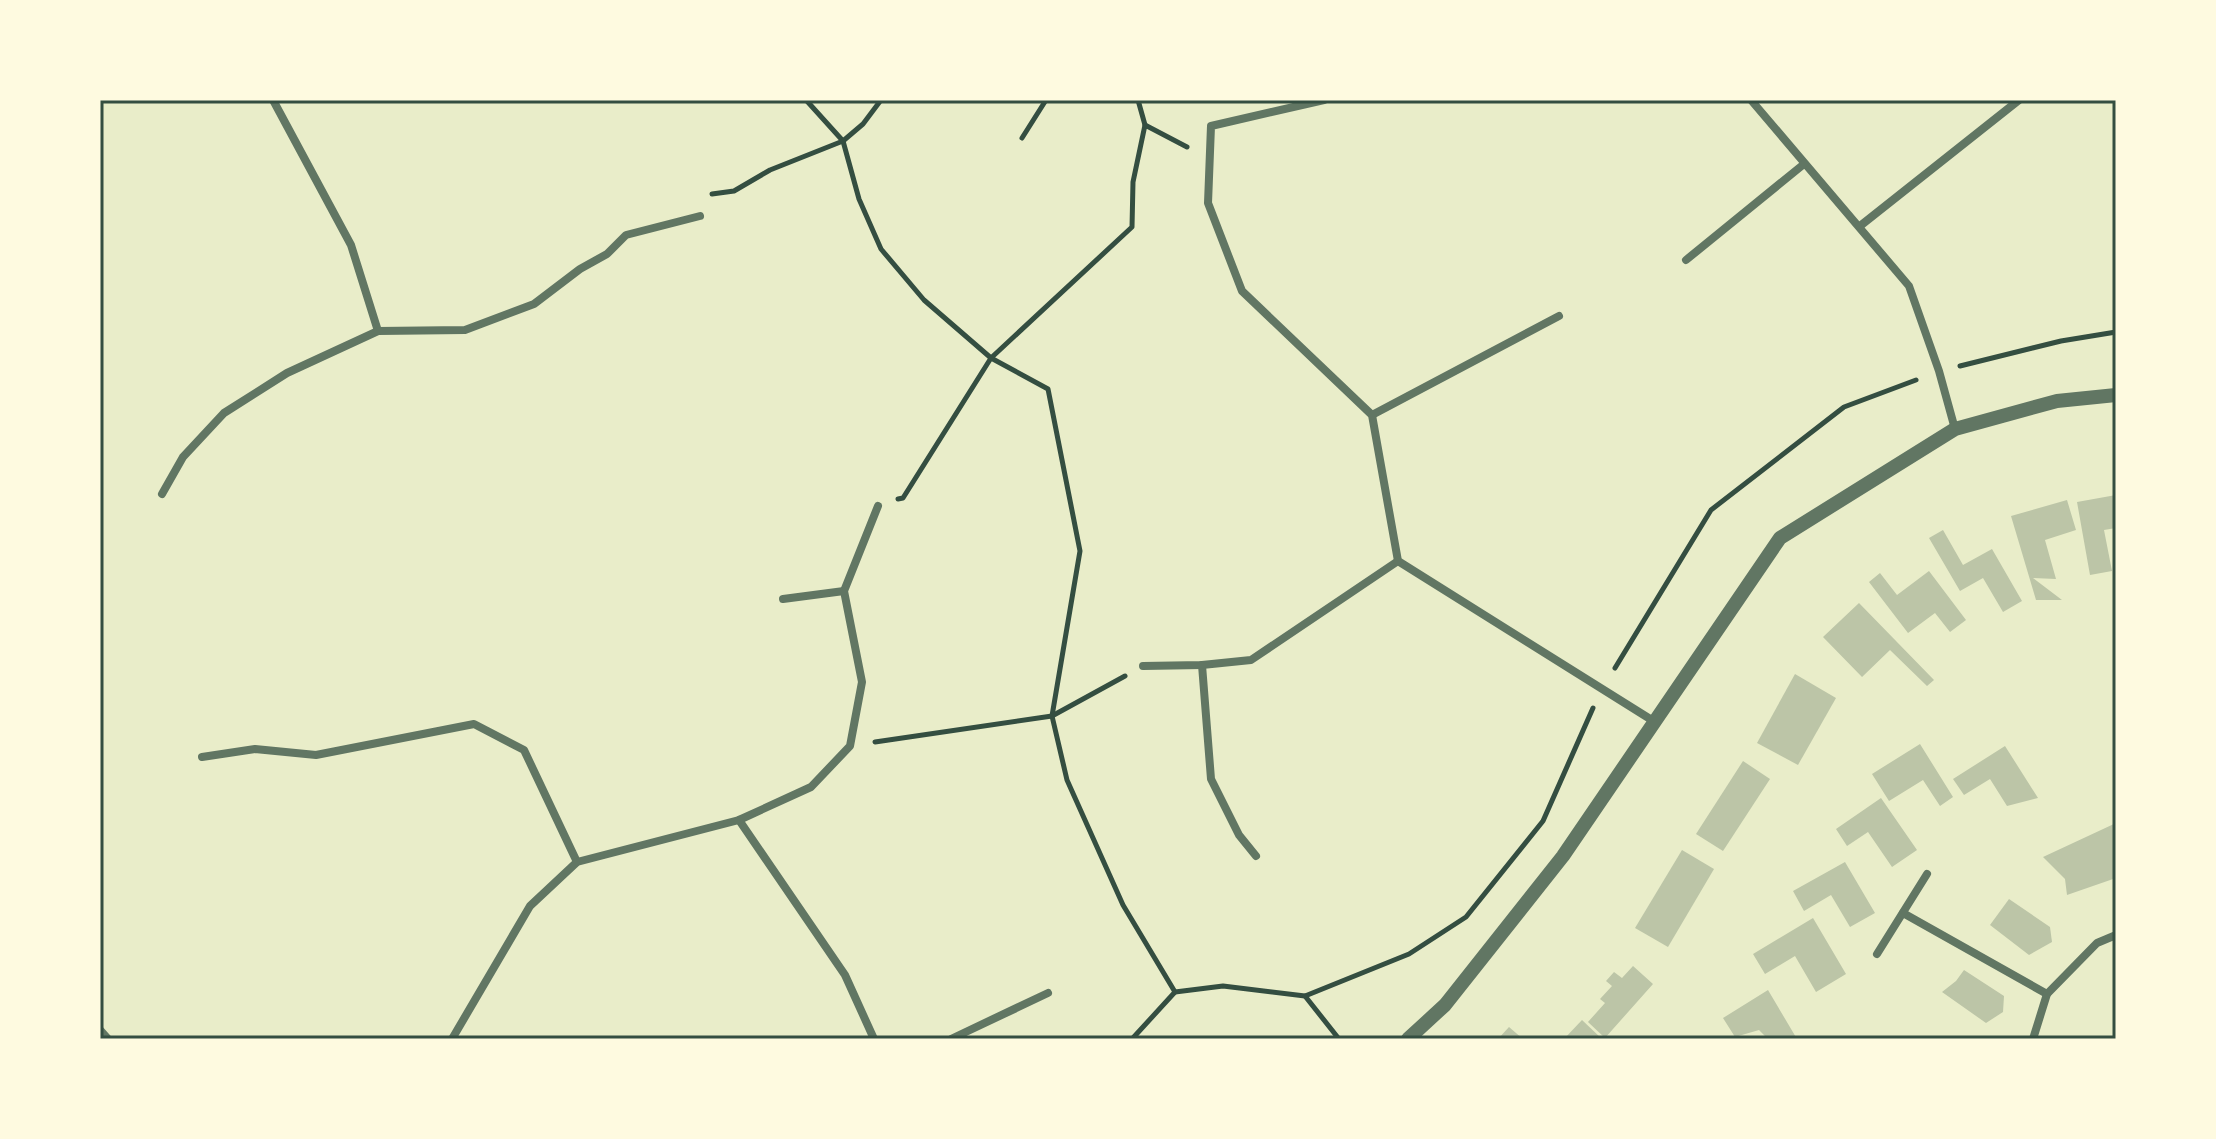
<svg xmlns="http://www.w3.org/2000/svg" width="2216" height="1139" viewBox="0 0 2216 1139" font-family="'PT Sans Narrow',sans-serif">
	<rect width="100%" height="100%" fill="#e9edc9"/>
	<g fill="#bcc5a7">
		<polygon points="2116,495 2116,528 2104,530 2112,571 2090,575 2077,502"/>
		<polygon points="2067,500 2076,530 2045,540 2056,579 2033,578 2062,600 2036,600 2011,516"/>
		<polygon points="1943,530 1963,565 1992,549 2022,601 2003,612 1983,578 1960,591 1929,538"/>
		<polygon points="1929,571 1966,620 1950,632 1935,613 1908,633 1869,582 1880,573 1897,595"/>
		<polygon points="1859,603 1934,680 1927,686 1890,650 1862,677 1823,637"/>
		<polygon points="1795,674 1836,698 1798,765 1757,743"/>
		<polygon points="1920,744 1953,797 1940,806 1923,780 1889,801 1872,774"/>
		<polygon points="2005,746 2038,798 2007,806 1990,779 1964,795 1953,779"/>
		<polygon points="1743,761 1770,779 1723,851 1696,834"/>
		<polygon points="1881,798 1917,850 1892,867 1868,832 1847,846 1836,829"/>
		<polygon points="2116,823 2116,878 2067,895 2065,879 2043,857"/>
		<polygon points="1682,850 1714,869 1668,947 1635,928"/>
		<polygon points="1845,862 1875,913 1850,927 1831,895 1804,911 1793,891"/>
		<polygon points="2009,899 2050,927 2052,942 2029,955 1990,925"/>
		<polygon points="1813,918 1846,974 1816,992 1795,956 1765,974 1753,954"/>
		<polygon points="1633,966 1653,984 1605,1038 1588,1022 1605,1003 1600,999 1612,986 1606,981 1614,972 1622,978"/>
		<polygon points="1964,970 2004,996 2003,1012 1986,1023 1942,992 1956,981"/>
		<polygon points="1768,990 1797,1039 1768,1039 1759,1030 1735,1037 1723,1018"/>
		<polygon points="1582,1020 1602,1039 1564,1039"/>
		<polygon points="1509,1027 1523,1039 1498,1039"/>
	</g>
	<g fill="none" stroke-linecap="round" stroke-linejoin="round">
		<g stroke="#344e41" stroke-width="5">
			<polyline points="806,100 843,141 859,199 881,249 924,300 991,358 1048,389 1080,551 1052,716 1067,780 1123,905 1175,992 1132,1039"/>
			<polyline points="1138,100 1145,125"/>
			<polyline points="1022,138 1046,100"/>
			<polyline points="712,194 734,191 770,170 843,141 863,124 881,100"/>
			<polyline points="1960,366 2061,341 2116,332"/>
			<polyline points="898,499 903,498 991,358 1132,227 1133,182 1145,125 1187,147"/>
			<polyline points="1615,668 1711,510 1844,407 1916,380"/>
			<polyline points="875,742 1052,716 1125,676"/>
			<polyline points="1175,992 1223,986 1305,996 1339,1039"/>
			<polyline points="1305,996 1409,954 1466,917 1543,821 1593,708"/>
		</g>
		<g stroke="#617663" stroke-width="8">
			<polyline points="273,100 351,245 378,331"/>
			<polyline points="1324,100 1211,126 1208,203 1242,291 1372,415 1398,561 1655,722"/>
			<polyline points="1751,100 1909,286 1939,371 1955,429"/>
			<polyline points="1860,226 2019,100"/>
			<polyline points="1686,260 1804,164"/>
			<polyline points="1372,415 1559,316"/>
			<polyline points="162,494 183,457 224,413 287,373 378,331 465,330 534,304 580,269 607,254 626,235 700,216"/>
			<polyline points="783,599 844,591"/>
			<polyline points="1202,665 1211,779 1239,835 1256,856"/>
			<polyline points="1143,666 1202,665 1251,660 1398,561"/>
			<polyline points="202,757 255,749 316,755 474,724 524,750 577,862"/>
			<polyline points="739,820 845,975 874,1039"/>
			<polyline points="1903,913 2047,994"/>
			<polyline points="1877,954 1927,874"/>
			<polyline points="100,1030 108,1039"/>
			<polyline points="452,1039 530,906 577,862 739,820 811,787 850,746 862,682 844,591 878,506"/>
			<polyline points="951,1039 1048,993"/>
			<polyline points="2033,1039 2047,994 2097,943 2116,935"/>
		</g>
		<polyline stroke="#617663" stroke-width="14" points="1408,1039 1445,1005 1563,856 1780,538 1955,429 2057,401 2116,395"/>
	</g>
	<rect width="2216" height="1139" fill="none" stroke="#fefae0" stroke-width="204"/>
	<rect x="102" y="102" width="2012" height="935" fill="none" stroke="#344e41" stroke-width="3"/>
</svg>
